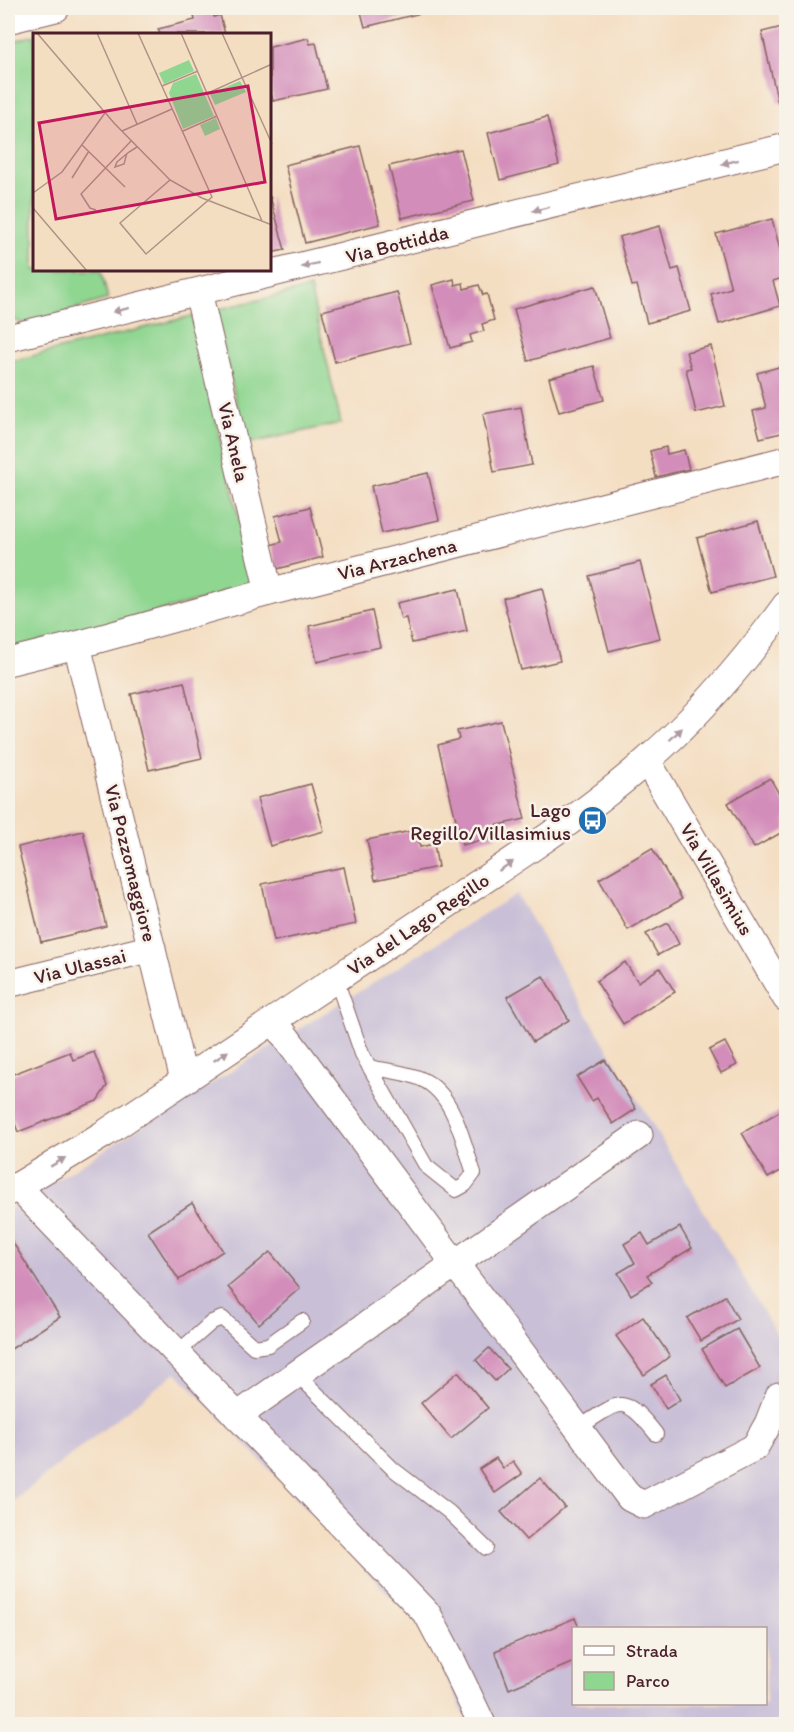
<svg xmlns="http://www.w3.org/2000/svg" width="794" height="1732" viewBox="0 0 794 1732" font-family="Itim,sans-serif">
	<rect width="100%" height="100%" fill="#f7f3e8"/>
	<filter id="ink" filterUnits="userSpaceOnUse"><feTurbulence type="fractalNoise" baseFrequency=".0167" numOctaves="2"/><feDisplacementMap in="SourceGraphic" scale="12" xChannelSelector="R" yChannelSelector="G"/><feConvolveMatrix kernelMatrix="1 2 1 2 8 2 1 2 1" color-interpolation-filters="sRGB"/></filter>
	<filter id="wash" filterUnits="userSpaceOnUse"><feTurbulence type="fractalNoise" baseFrequency=".008" numOctaves="4" result="noise"/><feDisplacementMap in="SourceGraphic" scale="24" xChannelSelector="R" yChannelSelector="G"/><feGaussianBlur stdDeviation="1.35" result="paint"/><feColorMatrix in="noise" values="0 0 0 0 0 0 0 0 0 0 0 0 0 0 0 0 0 1.4 0 .05"/><feComposite in="paint" operator="in"/></filter>
	<g filter="url(#wash)">
		<rect width="100%" height="100%" fill="#f4dec2"/>
		<path fill="#c9bfd7" fill-rule="evenodd" d="M516 894 786 1350V1724H468L426 1633 176 1372 8 1505V1210ZM574 1628H766V1704H574Z"/>
		<g fill="#8fd691" stroke="#6c7a5e" stroke-width="1.5">
			<polygon points="34,35 34,270 101,270 108,299 24,324 14,320 8,311 8,43"/>
			<polygon points="310,288 341,423 246,444 215,310"/>
			<polygon points="192,316 255,587 8,649 8,362"/>
		</g>
		<g id="blocks">
			<g fill="#d38dba">
				<polygon points="360,8 420,8 421,13 365,27"/>
				<polygon points="212,10 214,17 220,15 225,34 160,34 158,29 195,20 194,15"/>
				<polygon points="786,26 786,101 778,103 762,32"/>
				<polygon points="308,38 310,44 316,43 327,89 273,101 270,88 270,47"/>
				<polygon points="547,117 559,165 500,180 488,133"/>
				<polygon points="360,146 380,224 305,243 285,165"/>
				<polygon points="461,149 474,201 402,218 389,166"/>
				<polygon points="270,196 285,250 270,253"/>
				<polygon points="772,219 786,272 786,277 773,281 780,306 719,324 711,294 731,288 716,234"/>
				<polygon points="660,226 672,270 679,268 691,311 647,323 637,285 632,286 619,237"/>
				<polygon points="454,279 455,285 463,283 464,289 479,285 483,295 487,294 494,320 482,324 484,331 470,335 472,342 450,348 432,285"/>
				<polygon points="595,286 610,338 528,361 514,309"/>
				<polygon points="397,292 410,343 335,362 322,311"/>
				<polygon points="711,346 725,406 696,413 686,369 691,368 686,352"/>
				<polygon points="786,365 786,432 760,438 753,411 766,408 757,373"/>
				<polygon points="594,366 604,400 559,412 549,378"/>
				<polygon points="521,407 532,465 494,472 483,414"/>
				<polygon points="666,447 667,454 684,450 689,469 656,477 650,451"/>
				<polygon points="428,473 439,520 382,533 371,486"/>
				<polygon points="310,507 323,557 277,569 270,545 282,542 275,516"/>
				<polygon points="758,521 773,576 712,592 697,538"/>
				<polygon points="640,562 660,638 609,651 589,576"/>
				<polygon points="542,588 560,661 521,670 503,598"/>
				<polygon points="458,589 467,631 412,643 406,618 401,619 397,603"/>
				<polygon points="372,611 380,647 317,662 309,626"/>
				<polygon points="184,682 202,758 149,770 131,694"/>
				<polygon points="501,721 525,819 494,826 497,836 462,845 438,745 459,739 457,731"/>
				<polygon points="770,778 786,806 786,830 754,848 728,803"/>
				<polygon points="311,784 324,831 270,846 257,798"/>
				<polygon points="416,830 420,847 434,844 438,867 375,880 367,840"/>
				<polygon points="83,831 106,926 41,942 18,847"/>
				<polygon points="652,848 682,899 628,930 599,879"/>
				<polygon points="344,867 356,924 274,941 262,884"/>
				<polygon points="668,923 679,944 658,955 646,934"/>
				<polygon points="625,962 638,982 660,968 675,992 623,1024 596,981"/>
				<polygon points="543,976 569,1020 533,1042 507,997"/>
				<polygon points="725,1042 737,1065 721,1073 709,1050"/>
				<polygon points="70,1052 73,1060 94,1052 107,1086 97,1101 18,1132 13,1118 8,1120 8,1076"/>
				<polygon points="605,1060 636,1109 613,1124 597,1098 592,1101 577,1077"/>
				<polygon points="784,1109 786,1114 786,1168 768,1178 742,1133"/>
				<polygon points="192,1203 223,1251 179,1280 148,1232"/>
				<polygon points="680,1227 692,1248 647,1275 652,1282 631,1295 618,1273 635,1263 624,1244 642,1233 649,1245"/>
				<polygon points="8,1235 60,1317 8,1351"/>
				<polygon points="270,1252 300,1288 259,1324 228,1287"/>
				<polygon points="725,1296 738,1319 701,1341 687,1318"/>
				<polygon points="643,1317 670,1356 644,1375 616,1336"/>
				<polygon points="737,1329 760,1368 725,1388 702,1349"/>
				<polygon points="489,1348 508,1369 495,1381 476,1360"/>
				<polygon points="458,1372 488,1408 451,1439 421,1403"/>
				<polygon points="666,1375 680,1400 666,1409 651,1384"/>
				<polygon points="496,1458 503,1468 513,1461 522,1474 495,1493 479,1469"/>
				<polygon points="540,1478 565,1507 526,1540 501,1512"/>
				<polygon points="575,1618 579,1628 574,1628 574,1662 509,1689 495,1651"/>
			</g>
		</g>
	</g>
	<g filter="url(#ink)">
		<use href="#blocks" fill-opacity="0" stroke="#866260" stroke-width="1.5"/>
		<g fill="none" stroke-linecap="round" stroke-linejoin="round">
			<defs>
				<g id="service">
					<path d="M336 979 362 1054 426 1166 456 1190 465 1185 474 1173C462 1140 454 1089 416 1077 401 1072 384 1070 369 1067"/>
					<polyline points="177,1353 212,1322 222,1318 254,1347 268,1345 302,1321"/>
					<polyline points="297,1374 393,1469 449,1512 486,1548"/>
					<path d="M578 1428C620 1402 622 1391 656 1434"/>
				</g>
				<g id="minor">
					<polyline points="8,20 56,8"/>
					<polyline points="198,292 269,592"/>
					<polyline points="8,338 786,147"/>
					<polyline points="77,645 184,1080"/>
					<polyline points="8,662 77,645 269,592 786,460"/>
					<polyline points="647,761 786,998"/>
					<polyline points="8,984 152,948"/>
					<polyline points="274,1021 630,1498 644,1505 755,1447 768,1424 779,1396"/>
					<polyline points="17,1186 428,1615 450,1657 482,1724"/>
					<path d="M8 1192 104 1134 530 849C570 822 610 793 646 761 699 716 745 661 786 605"/>
					<polyline points="237,1416 639,1135"/>
				</g>
			</defs>
			<use href="#service" stroke="#866260" stroke-width="16"/>
			<use href="#minor" stroke="#866260" stroke-width="29"/>
			<use href="#service" stroke="#fff" stroke-width="14"/>
			<use href="#minor" stroke="#fff" stroke-width="27"/>
		</g>
		<defs><path id="oneway-solid" d="M-6-.8H1V-3.2L6.5 0L1 3.2V.8H-6Z" transform="scale(1.5)"/></defs>
		<g fill="#ae9aa0">
			<use href="#oneway-solid" transform="translate(730 162) rotate(166)"/>
			<use href="#oneway-solid" transform="translate(541 209) rotate(166)"/>
			<use href="#oneway-solid" transform="translate(310 265) rotate(166)"/>
			<use href="#oneway-solid" transform="translate(121 310) rotate(166)"/>
			<use href="#oneway-solid" transform="translate(676 734) rotate(-44)"/>
			<use href="#oneway-solid" transform="translate(506 866) rotate(-33)"/>
			<use href="#oneway-solid" transform="translate(221 1056) rotate(-34)"/>
			<use href="#oneway-solid" transform="translate(58 1162) rotate(-31)"/>
		</g>
	</g>
	<defs>
		<symbol id="bus-disc" viewBox="-11 -11 22 22"><circle r="9.5" fill="#1f6fb2" stroke="#f7f3e8"/><path d="M-5-6H5V4H4V6H2V4H-2V6H-4V4H-5ZM-3.5-4V0h7V-4ZM-3.5 1.2v1.5H-2V1.2ZM2 1.2v1.5H3.5V1.2Z" fill="#fff"/></symbol>
	</defs>
	<g fill-rule="evenodd">
		<use href="#bus-disc" x="576" y="804" width="33" height="33"/>
	</g>
	<g text-anchor="middle" dominant-baseline="central" stroke-width="5" stroke-linejoin="round" paint-order="stroke">
		<g font-size="20" fill="#4a1f2b" stroke="#f7f3e8">
			<text transform="translate(397 244) rotate(-14)">Via Bottidda</text>
			<text transform="translate(234 442) rotate(77)">Via Anela</text>
			<text transform="translate(397 559) rotate(-14)">Via Arzachena</text>
			<text transform="translate(131 863) rotate(76)">Via Pozzomaggiore</text>
			<text transform="translate(717 879) rotate(60)">Via Villasimius</text>
			<text transform="translate(418 924) rotate(-34)">Via del Lago Regillo</text>
			<text transform="translate(80 966) rotate(-14)">Via Ulassai</text>
		</g>
		<g font-size="20" fill="#4a1f2b" stroke="#f7f3e8" text-anchor="end">
			<text x="571" y="810">Lago<tspan x="571" dy="23">Regillo/Villasimius</tspan></text>
		</g>
	</g>
	<g transform="translate(33 33)">
		<rect width="238" height="238" fill="#f4dec2"/>
		<path d="M156 27 161 38 131 51 126 40ZM163 41 181 83 150 96 136 60 140 50ZM207 48 213 59 182 72 177 61ZM183 85 187 96 172 103 167 92Z" fill="#8fd691"/>
		<path fill="none" stroke="#b09286" stroke-width="1.5" d="M4 0 81 90 137 147 169 165 239 192M64 0 104 91M105 0 179 164 113 221 87 190 137 147M148 0 229 188M189 0 239 111M129 53 165 38M175 60 239 31M89 98 139 76M150 98 184 83M49 112 92 154M94 120 91 131 82 134 84 129 96 119 104 114M39 145 56 118M0 160 29 139 72 80M0 175 54 238M63 177 57 175 48 161 98 108"/>
		<path fill="#c2185b" fill-opacity="0.15" stroke="#c2185b" stroke-width="3" d="M215 53 232 149 23 186 6 90Z"/>
		<rect width="238" height="238" fill="none" stroke="#4a1f2b" stroke-width="3"/>
	</g>
	<rect width="794" height="1732" fill="none" stroke="#f7f3e8" stroke-width="30"/>
	<rect x="572" y="1627" width="195" height="78" fill="#f7f3e8" stroke="#b29e9c" stroke-width="1.5"/>
	<rect x="584" y="1646" width="30" height="9" fill="#ffffff" stroke="#b29e9c" stroke-width="1.5"/>
	<text x="626" y="1657" font-size="18" fill="#4a1f2b">Strada</text>
	<rect x="584" y="1672" width="30" height="18" fill="#8fd691" stroke="#b29e9c" stroke-width="1.5"/>
	<text x="626" y="1687" font-size="18" fill="#4a1f2b">Parco</text>
</svg>
